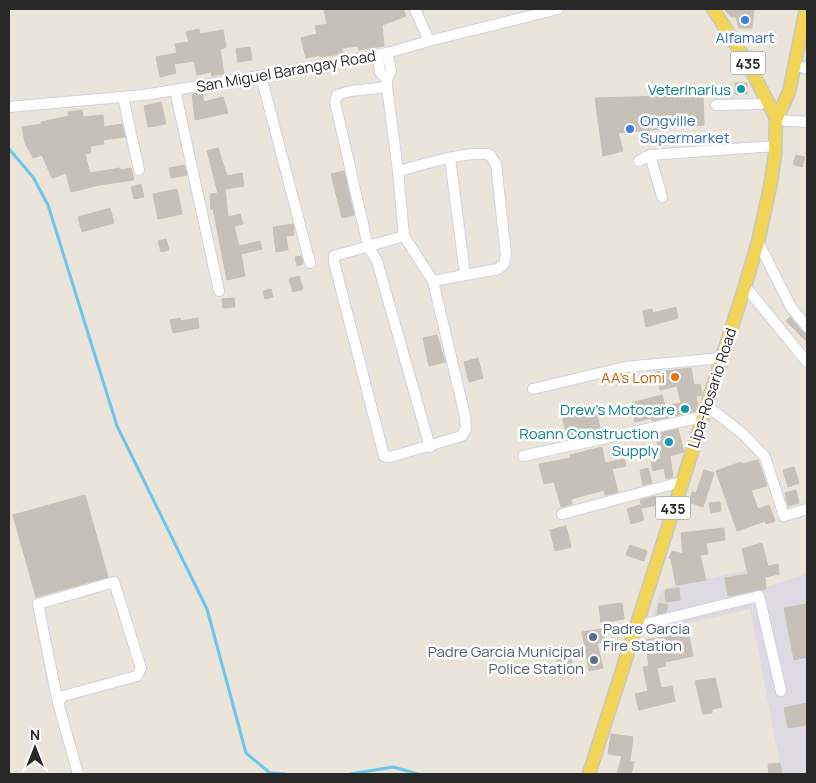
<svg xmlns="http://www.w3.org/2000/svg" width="816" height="783" viewBox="0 0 816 783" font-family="Manrope,sans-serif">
	<rect width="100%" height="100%" fill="#ebe4d9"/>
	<polygon fill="#dddae3" points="748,570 753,591 807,574 807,774 782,774 750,609 646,633 662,589"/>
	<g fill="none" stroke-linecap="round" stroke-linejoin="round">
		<g stroke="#69c6f0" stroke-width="3">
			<polyline points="9,149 33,177 48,205 117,426 207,609 246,753 270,773 286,774"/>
			<polyline points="350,774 393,767 418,774"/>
		</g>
	</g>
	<g fill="#c6c0b9" stroke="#c6c0b3">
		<polygon points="324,9 403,9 406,16 382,25 384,46 359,50 358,46 342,48 343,54 320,57 320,55 306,58 301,38 317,34 315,26 327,24"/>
		<polygon points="724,9 754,9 752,28 739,28 736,17 731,17"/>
		<polygon points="199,29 200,34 223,30 226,47 220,49 224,74 212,76 211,72 197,75 194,61 174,64 176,73 160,77 156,57 177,53 175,44 189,42 186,32"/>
		<polygon points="250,47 252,60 238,62 236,49"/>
		<rect x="735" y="83" width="12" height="11"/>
		<polygon points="202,92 204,102 223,97 228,113 195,120 192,94"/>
		<polygon points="703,95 704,125 618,133 623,151 603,156 595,98"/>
		<polygon points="161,102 166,124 148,127 144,106"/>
		<polygon points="82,110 83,117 103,115 104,127 122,124 125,137 103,140 104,144 90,146 91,153 85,154 90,173 120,168 120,170 131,168 134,180 99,185 71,192 66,173 52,178 42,155 33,158 25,143 22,127 41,124 41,122 69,116 68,112"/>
		<polygon points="218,148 227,176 242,173 244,186 225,189 228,217 240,214 243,224 234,226 239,246 260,241 262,249 241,254 245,276 227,280 213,209 211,210 210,194 218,193 207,151"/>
		<polygon points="796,155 805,157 802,167 793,164"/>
		<polygon points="184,165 187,175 171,178 169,168"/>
		<polygon points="344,171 354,215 342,218 331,174"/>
		<polygon points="141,184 144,197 134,199 131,187"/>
		<polygon points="177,189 182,214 158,219 153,194"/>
		<polygon points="110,208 114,223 82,232 78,217"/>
		<polygon points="293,224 294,235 286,236 288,250 276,252 273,227"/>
		<polygon points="166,239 169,250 161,252 158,241"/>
		<polygon points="301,256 303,264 297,266 295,257"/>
		<polygon points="299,276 303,289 293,292 289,279"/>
		<polygon points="271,289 273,297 265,299 263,291"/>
		<polygon points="234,298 235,307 223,308 222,299"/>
		<polygon points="676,307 678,318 646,327 643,311 652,309 653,313"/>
		<polygon points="790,317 802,331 807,334 807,342 786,321"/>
		<polygon points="180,318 181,321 198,318 199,328 173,333 170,320"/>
		<polygon points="437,335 445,362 429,366 423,338"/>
		<polygon points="478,358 483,378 469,382 464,362"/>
		<polygon points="691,368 694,385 700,384 702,393 702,395 696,396 698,406 696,411 652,421 651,418 635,422 631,403 662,395 665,406 681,403 677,386 660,390 656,372"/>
		<polygon points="595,407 601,432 567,439 565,431 566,431 562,416"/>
		<polygon points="678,429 684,452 670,456 673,477 666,479 664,468 653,471 651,461 661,459 655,434"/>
		<polygon points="602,447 605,463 624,459 626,466 612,469 618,492 605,495 604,490 571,499 572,504 561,507 554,482 544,484 539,464 571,458 570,455"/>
		<polygon points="758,460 767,486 751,490 758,509 769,505 775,521 766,524 765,521 737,531 716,471 741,462 742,464"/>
		<polygon points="794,467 799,483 788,487 783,470"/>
		<polygon points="648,468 652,483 643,485 640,470"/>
		<polygon points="704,470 714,473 703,507 689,502 692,492 696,493"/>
		<polygon points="796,490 799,503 788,506 785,493"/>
		<polygon points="85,495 108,577 36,597 13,515"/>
		<polygon points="655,496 657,505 642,508 640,500"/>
		<polygon points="720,502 721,511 711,513 709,503"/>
		<polygon points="640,505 644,520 631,524 627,509"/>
		<polygon points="566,526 571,547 555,551 550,530"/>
		<polygon points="724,528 725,540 706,543 708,554 700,555 706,580 676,585 671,559 669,558 672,551 683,554 681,533"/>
		<polygon points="762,543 768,566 778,564 779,574 765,577 766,589 728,596 725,578 748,574 742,549"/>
		<polygon points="630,545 647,551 644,561 626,555"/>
		<polygon points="679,588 680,600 666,602 665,590"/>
		<polygon points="622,603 624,619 601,623 599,606"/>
		<polygon points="659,603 668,605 666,612 657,614"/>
		<polygon points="807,604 807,657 794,660 784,608"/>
		<polygon points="687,626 693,656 665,662 666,666 657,668 661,688 672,686 675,701 639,710 635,694 648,691 643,667 649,666 645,640 666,637 665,631"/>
		<polygon points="603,629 605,642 597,643 603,668 589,671 582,632"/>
		<polygon points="569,650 572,663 558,666 555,652"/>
		<polygon points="715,678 722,707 712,709 712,713 703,714 695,681"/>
		<polygon points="807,703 807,725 788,728 784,708"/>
		<polygon points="611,734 633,737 630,761 634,762 631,774 617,774 622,756 608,754"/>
		<polygon points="780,763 782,774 769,774 768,764"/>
	</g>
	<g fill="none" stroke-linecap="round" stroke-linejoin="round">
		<defs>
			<g id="minor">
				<polyline points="415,9 429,41"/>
				<polyline points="387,53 391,70 387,80 387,87 398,171 404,236 433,281 465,416 466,428 462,436 390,457 384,456 334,262 334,256 404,236"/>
				<polyline points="378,56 380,72 387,80"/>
				<polyline points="794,66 807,68"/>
				<polyline points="261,76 310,263"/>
				<polyline points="387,87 351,91 337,95 335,102 368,246 377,261 430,447"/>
				<polyline points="175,90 219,291"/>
				<polyline points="123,97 139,170"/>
				<polyline points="716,105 760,104 767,102"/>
				<polyline points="9,107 144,95 339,63 387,53 429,41 558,9"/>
				<polyline points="776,120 807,122"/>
				<polyline points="650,155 662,197"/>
				<polyline points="450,158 465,274"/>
				<polyline points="639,161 650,155 776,146"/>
				<path d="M398 171C418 166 472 149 490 155L496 164 506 255 504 264 498 269 433 281"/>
				<polyline points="758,242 791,307 807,327"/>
				<polyline points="745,286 807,362"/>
				<polyline points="533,389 625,367 722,358"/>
				<polyline points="706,405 743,434 765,457 784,516 807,509"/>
				<polyline points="523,456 702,417"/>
				<polyline points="562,514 681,482"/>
				<polyline points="637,626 759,596 781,691"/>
				<polyline points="58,703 63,696 137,676 141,668 114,582 38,604 58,703 78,774"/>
			</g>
			<g id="major">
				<polyline points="776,120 789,92 806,9"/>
				<polyline points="589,774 745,286 758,242 770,187 775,155 776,118 746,60 713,9"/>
			</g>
		</defs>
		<use href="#minor" stroke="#ced1e1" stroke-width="12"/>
		<use href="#major" stroke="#c7c7c7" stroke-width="15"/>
		<use href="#minor" stroke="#fff" stroke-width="10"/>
		<use href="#major" stroke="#f2d456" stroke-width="12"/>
	</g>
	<g fill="#3f7fe0" stroke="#fff" stroke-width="2">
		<circle cx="745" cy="20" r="5"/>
		<circle cx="630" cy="129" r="5"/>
	</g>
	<g fill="#0f9aa8" stroke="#fff" stroke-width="2">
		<circle cx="741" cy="89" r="5"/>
		<circle cx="685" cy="409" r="5"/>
		<circle cx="669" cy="442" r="5"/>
	</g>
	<circle fill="#e8710a" stroke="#fff" stroke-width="2" cx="675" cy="377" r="5"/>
	<g fill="#5c6f8a" stroke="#fff" stroke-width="2">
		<circle cx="593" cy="637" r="5"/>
		<circle cx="594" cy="660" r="5"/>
	</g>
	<g text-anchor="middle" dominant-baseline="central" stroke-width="5" stroke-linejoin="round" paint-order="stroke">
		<g fill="#fff" stroke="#686868" stroke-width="1">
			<rect x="730.5" y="51.5" width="35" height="23" rx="4"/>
			<rect x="655.5" y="496.5" width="35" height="23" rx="4"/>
		</g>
		<g font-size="14" font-weight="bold" fill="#282828">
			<text x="748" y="63">435</text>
			<text x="673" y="508">435</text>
		</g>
		<g font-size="15" fill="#366cbe" stroke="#fff">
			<text x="745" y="37">Alfamart</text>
			<text x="640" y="120" text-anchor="start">Ongville<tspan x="640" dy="17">Supermarket</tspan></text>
		</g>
		<g font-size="15" fill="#282828" stroke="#fff">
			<text transform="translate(286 71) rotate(-10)">San Miguel Barangay Road</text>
			<text transform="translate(712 388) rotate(-72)">Lipa-Rosario Road</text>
		</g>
		<g font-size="15" fill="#0d838f" stroke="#fff" text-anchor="end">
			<text x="731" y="89">Veterinarius</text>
			<text x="675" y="409">Drew's Motocare</text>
			<text x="659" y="433">Roann Construction<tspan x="659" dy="17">Supply</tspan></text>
		</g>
		<g font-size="15" fill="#c56008" stroke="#fff" text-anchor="end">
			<text x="665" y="377">AA's Lomi</text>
		</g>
		<g font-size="15" fill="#4e5e75" stroke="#fff" text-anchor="start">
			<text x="603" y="628">Padre Garcia<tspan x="603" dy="17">Fire Station</tspan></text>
			<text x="584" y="651" text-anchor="end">Padre Garcia Municipal<tspan x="584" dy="17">Police Station</tspan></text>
		</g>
	</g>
	<rect width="816" height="783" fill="none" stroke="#282828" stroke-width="20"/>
	<g transform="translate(35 748)" stroke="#ffffff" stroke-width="4" paint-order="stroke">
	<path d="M0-4L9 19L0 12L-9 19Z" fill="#282828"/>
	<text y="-8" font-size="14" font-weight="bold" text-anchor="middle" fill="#282828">N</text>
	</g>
</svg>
